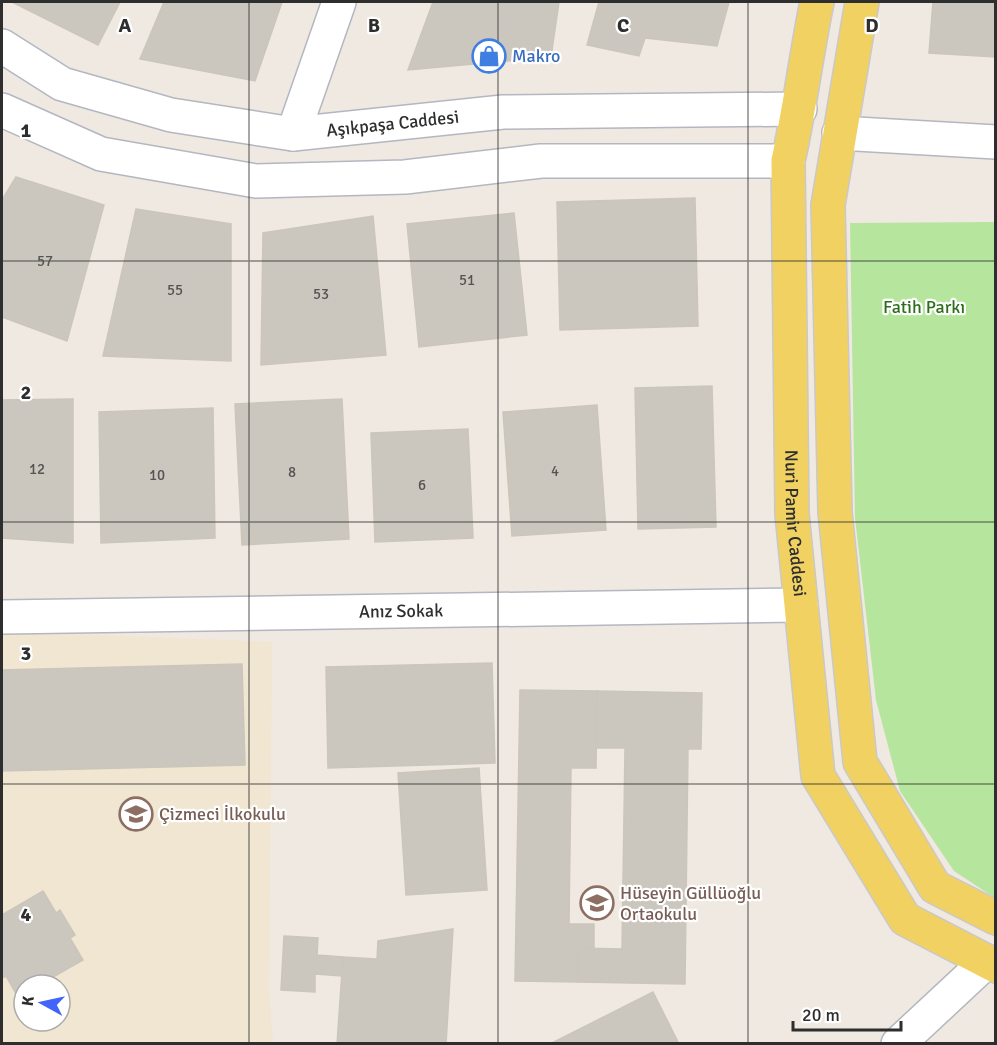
<svg xmlns="http://www.w3.org/2000/svg" width="997" height="1045" viewBox="0 0 997 1045" font-family="Signika,sans-serif">
	<rect width="100%" height="100%" fill="#efe9e1"/>
	<path fill="#f0e6d1" fill-rule="evenodd" d="M2 631 272 642 269 989 273 1043 2 1044ZM24 985H60V1021H24Z"/>
	<polygon fill="#b6e59e" points="995,222 996,222 995,898 954,871 900,791 876,700 855,518 850,223"/>
	<g fill="#cbc7bf" stroke="#cbc5ba" stroke-width="1.5">
		<polygon points="12,2 120,2 98,45"/>
		<polygon points="164,2 282,2 255,81 140,59"/>
		<polygon points="433,2 559,2 551,57 408,70"/>
		<polygon points="599,2 729,2 717,46 645,38 639,56 587,45"/>
		<polygon points="933,2 996,2 996,57 929,53"/>
		<polygon points="16,177 104,205 67,341 2,317 2,200"/>
		<polygon points="695,198 698,326 560,330 557,202"/>
		<polygon points="136,209 231,224 231,361 103,356"/>
		<polygon points="514,213 527,335 419,347 407,224"/>
		<polygon points="373,216 386,355 261,365 263,233"/>
		<polygon points="712,386 716,527 638,529 635,388"/>
		<polygon points="73,399 73,543 2,538 2,400"/>
		<polygon points="342,399 349,539 242,545 235,404"/>
		<polygon points="597,405 606,530 512,536 503,412"/>
		<polygon points="213,408 215,538 101,543 99,412"/>
		<polygon points="468,429 473,538 375,542 371,433"/>
		<polygon points="492,663 495,763 328,768 326,667"/>
		<polygon points="242,664 245,765 2,771 2,670"/>
		<polygon points="520,690 597,691 596,768 571,768 569,924 594,924 594,949 578,948 578,982 515,981"/>
		<polygon points="597,691 702,693 701,749 688,749 685,984 578,982 578,948 622,949 625,748 596,748"/>
		<polygon points="479,768 487,890 406,895 398,773"/>
		<polygon points="43,891 56,913 60,910 75,935 70,938 83,960 39,985 24,985 24,994 18,997 6,976 2,978 2,915"/>
		<polygon points="453,929 446,1044 337,1044 343,957 377,959 378,941"/>
		<polygon points="284,936 318,938 317,955 343,957 342,976 315,974 315,992 281,990"/>
		<polygon points="653,992 679,1044 550,1044"/>
	</g>
	<g fill="none" stroke-linecap="round" stroke-linejoin="round">
		<defs>
			<g id="minor">
				<path id="s1" d="M2 46 62 84 171 115 293 134 503 112 800 109"/>
				<polyline points="2,110 101,154 256,181 405,177 541,161 788,161"/>
				<polyline points="839,133 996,142"/>
				<polyline points="293,134 339,2"/>
				<path id="s2" d="M2 617 801 605"/>
				<polyline points="898,1044 986,962"/>
			</g>
			<g id="primary">
				<path id="s3" d="M817 2C806 55 800 108 788 161L792 514 818 776 905 919 996 966"/>
				<polyline points="862,2 828,205 835,512 860,762 935,887 996,918"/>
			</g>
		</defs>
		<use href="#minor" stroke="#b4b7c1" stroke-width="36"/>
		<use href="#primary" stroke="#c9c9c9" stroke-width="36"/>
		<use href="#minor" stroke="#fff" stroke-width="33"/>
		<use href="#primary" stroke="#f2d163" stroke-width="33"/>
	</g>
	<path fill="none" stroke="#2e2e2e" stroke-width="1.5" stroke-opacity="0.55" d="M249 2V1044M498 2V1044M748 2V1044M2 261H996M2 522H996M2 784H996"/>
	<defs>
		<symbol id="shop-ring" viewBox="-11 -11 22 22"><circle r="9.5" fill="#fff" stroke="#3f7fe0" stroke-width="1.5"/><path d="M-5-2.5h2.3a2.7 3.5 0 0 1 5.4 0H5L5.5 6h-11ZM-1.5-2.5h3a1.5 2.3 0 0 0-3 0Z" fill="#3f7fe0"/></symbol>
		<symbol id="school-ring" viewBox="-11 -11 22 22"><circle r="9.5" fill="#fff" stroke="#8d6e63" stroke-width="1.5"/><path d="M0-5L7-2L0 1L-7-2ZM-4 1L0 2.5L4 1V4Q0 6-4 4Z" fill="#8d6e63"/></symbol>
	</defs>
	<g fill-rule="evenodd">
		<use href="#shop-ring" x="470" y="37" width="38" height="38"/>
		<use href="#school-ring" x="117" y="795" width="38" height="38"/>
		<use href="#school-ring" x="578" y="884" width="38" height="38"/>
	</g>
	<g text-anchor="middle" dominant-baseline="central" stroke-width="4.5" stroke-linejoin="round" paint-order="stroke">
		<g font-size="15" fill="#555452">
			<text x="45" y="261">57</text>
			<text x="467" y="280">51</text>
			<text x="175" y="290">55</text>
			<text x="321" y="294">53</text>
			<text x="37" y="469">12</text>
			<text x="555" y="471">4</text>
			<text x="292" y="472">8</text>
			<text x="157" y="475">10</text>
			<text x="422" y="485">6</text>
		</g>
		<g font-size="18" fill="#366cbe" stroke="#fff" text-anchor="start">
			<text x="512" y="56">Makro</text>
		</g>
		<g font-size="18" fill="#2e2e2e" stroke="#fff">
			<text stroke="none"><textPath href="#s1" startOffset="408">Aşıkpaşa Caddesi</textPath></text>
			<text stroke="none"><textPath href="#s3" startOffset="524">Nuri Pamir Caddesi</textPath></text>
			<text stroke="none"><textPath href="#s2" startOffset="399">Anız Sokak</textPath></text>
		</g>
		<g font-size="18" fill="#2c6e1b" stroke="#fff">
			<text x="924" y="307">Fatih Parkı</text>
		</g>
		<g font-size="18" fill="#785e54" stroke="#fff" text-anchor="start">
			<text x="159" y="814">Çizmeci İlkokulu</text>
			<text x="620" y="893">Hüseyin Güllüoğlu<tspan x="620" dy="21">Ortaokulu</tspan></text>
		</g>
	</g>
	<g font-size="20" text-anchor="middle" font-weight="bold" fill="#2e2e2e" stroke="#fff" stroke-width="4.5" stroke-linejoin="round" paint-order="stroke">
		<text x="125" y="32">A</text>
		<text x="374" y="32">B</text>
		<text x="623" y="32">C</text>
		<text x="872" y="32">D</text>
		<text x="26" y="137">1</text>
		<text x="26" y="399">2</text>
		<text x="26" y="660">3</text>
		<text x="26" y="921">4</text>
	</g>
	<rect width="997" height="1045" fill="none" stroke="#2e2e2e" stroke-width="6"/>
	<g transform="translate(42 1003) rotate(278)"><circle r="28" fill="#ffffff" stroke="#ababab" stroke-width="1.5"/>
	<path d="M0-4.5L10 22L0 15L-10 22Z" fill="#4264fb"/>
	<text y="-9" font-size="16" font-weight="bold" text-anchor="middle" fill="#2e2e2e">K</text>
	</g>
	<path d="M793 1021v9h108v-9" fill="none" stroke="#2e2e2e" stroke-width="3"/>
	<text x="802" y="1021" font-size="18" fill="#2e2e2e" stroke="#ffffff" stroke-width="4.5" paint-order="stroke">20 m</text>
</svg>
